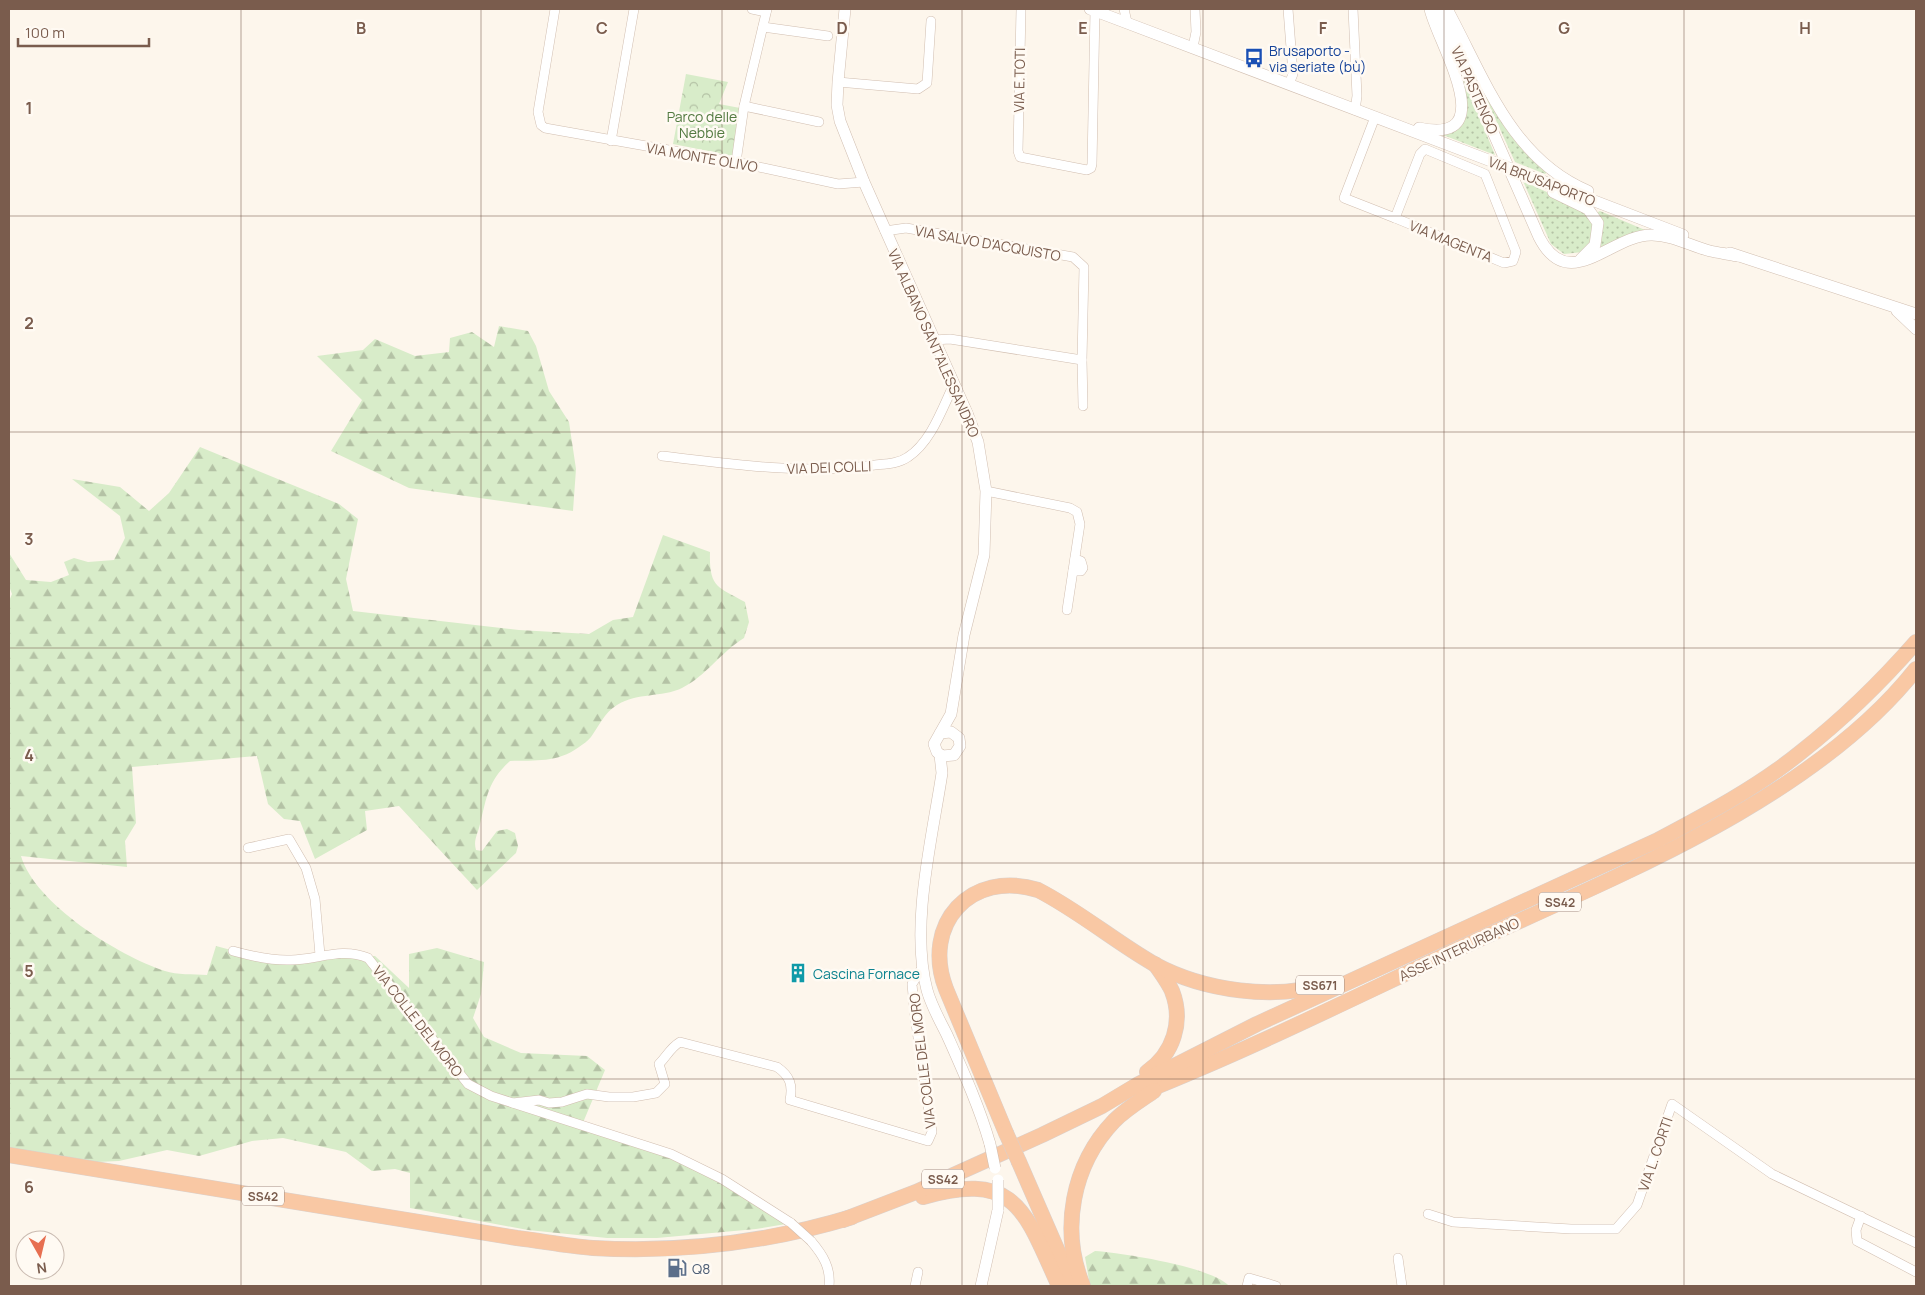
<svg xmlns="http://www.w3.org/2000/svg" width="1925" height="1295" viewBox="0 0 1925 1295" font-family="Manrope,sans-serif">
	<defs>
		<pattern id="grass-dots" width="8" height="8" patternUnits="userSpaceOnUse" patternTransform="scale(1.25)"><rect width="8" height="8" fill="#d8ecc9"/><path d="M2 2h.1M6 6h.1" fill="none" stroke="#b4c2a5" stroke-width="1.8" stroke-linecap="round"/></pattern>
		<pattern id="forest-firs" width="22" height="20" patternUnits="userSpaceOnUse" patternTransform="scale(1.25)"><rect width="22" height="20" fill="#d8ecc9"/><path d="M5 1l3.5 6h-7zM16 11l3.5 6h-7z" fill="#b4c2a5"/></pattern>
		<pattern id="park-crowns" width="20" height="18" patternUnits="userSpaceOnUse" patternTransform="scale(1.25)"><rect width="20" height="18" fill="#d8ecc9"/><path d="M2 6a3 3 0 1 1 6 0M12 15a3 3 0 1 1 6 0" fill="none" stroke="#b4c2a5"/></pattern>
	</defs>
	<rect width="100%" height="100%" fill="#fdf6ec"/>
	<g fill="url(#grass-dots)">
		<polygon points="1452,51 1495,155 1443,135 1441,132 1467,105"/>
		<polygon points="1474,72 1525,151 1547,172 1545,174 1515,162"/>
		<polygon points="1523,181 1577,206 1592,221 1592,242 1583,252 1564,254 1551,244"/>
		<polygon points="1600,211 1645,230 1599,251 1598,212"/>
	</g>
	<g fill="url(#forest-firs)">
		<polygon points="499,326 528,331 536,346 549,391 569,422 576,469 573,511 409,488 331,451 362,400 317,356 363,350 375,339 415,356 449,352 450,338 472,332 494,347"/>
		<path d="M200 447 339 504 358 519 346 579 353 611 519 630 589 634 613 620 633 617 663 535 710 552C709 587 717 587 745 602L749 622 744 638C721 652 706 676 682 688 661 698 638 692 617 705 604 713 599 726 591 737 588 741 583 744 579 747 557 763 536 760 510 761 488 781 487 796 480 824 478 834 473 840 476 850L482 851 497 831 507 829 515 833 518 846 516 853 477 890 399 806 365 811 367 830 315 859 300 821 284 819 268 804 257 756 132 767 136 823 125 841 127 867 21 856C35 904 119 956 165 971 177 975 193 974 207 975L216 946 283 964 322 957 375 956 409 988V954L437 948 484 962 481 994 473 1018 484 1037 521 1053 587 1056 605 1070 582 1125 632 1141 707 1173 786 1224 756 1229 657 1238H607L528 1230 410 1208V1173L395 1169 372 1171 346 1152 283 1138 252 1141 199 1156 167 1150 119 1161 97 1162 9 1148V601L12 594 9 586V553L26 580 51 582 69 575 64 562 74 558 88 562 114 560 125 538 120 516 72 479 120 487 149 511 169 493Z"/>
		<path d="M1095 1251C1123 1253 1212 1267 1229 1286H1090L1085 1257Z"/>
	</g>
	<polygon fill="url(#park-crowns)" points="686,74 728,82 719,104 740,108 733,156 673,144"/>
	<path fill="#d8ecc9" d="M32 1270H52C52 1277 47 1279 41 1280L34 1276Z"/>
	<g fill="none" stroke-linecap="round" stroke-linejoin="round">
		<defs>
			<g id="minor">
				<polyline points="555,9 538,112 541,125 545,128 736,162 838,184 864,182"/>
				<polyline points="752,9 766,12"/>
				<polyline points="1021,9 1018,151 1020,157 1087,170 1091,168 1092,164 1095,10"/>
				<polyline points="1124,9 1127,22"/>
				<polyline points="1288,9 1293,74 1289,84"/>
				<polyline points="1353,9 1357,96 1355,110"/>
				<polyline points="763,27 828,36"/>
				<polyline points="1193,47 1196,32 1195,9"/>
				<polyline points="838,82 918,89 927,83 931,21"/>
				<polyline points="744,106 819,122"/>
				<polyline points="1375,117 1344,198 1395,218"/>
				<polyline points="611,141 634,9"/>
				<polygon points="1425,149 1485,174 1516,252 1513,261 1504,263 1395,218 1420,154"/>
				<polyline points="736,162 744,106 767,9"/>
				<polyline points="885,231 906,228 1073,257 1084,267 1082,360 950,339 934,340"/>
				<polyline points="1082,360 1083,406"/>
				<path d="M662 456C733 464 803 475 875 465 885 464 898 464 908 457 931 442 942 409 954 384"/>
				<polyline points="986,491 1070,508 1077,512 1080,524 1067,610"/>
				<polyline points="1073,571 1081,571 1083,568 1081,561 1075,559"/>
				<polyline points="248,848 289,839 306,868 315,899 320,955"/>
				<path d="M233 951C251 956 271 961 291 960 317 960 341 947 368 958L468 1084 491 1096 671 1154 722 1179 791 1223"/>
				<path d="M513 1103 539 1100 549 1103 562 1102 587 1094 609 1097H633L656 1093 665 1084 659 1064C667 1056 670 1048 680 1042L777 1067C790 1076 793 1085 790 1100L928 1141 932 1132 915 1017 912 984 922 968"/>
				<polyline points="1428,1214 1453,1222 1571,1229 1616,1229 1637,1205 1672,1104 1772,1174 1916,1243"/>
				<polyline points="1861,1216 1856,1230 1857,1241 1916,1272"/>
				<path d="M811 1241C823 1255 831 1268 829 1286"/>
				<polyline points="1398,1258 1402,1286"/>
				<polyline points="915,1286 918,1272"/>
				<polyline points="1247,1286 1249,1278 1276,1286"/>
			</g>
			<g id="tertiary">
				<polyline points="845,9 838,82 837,105 840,121 864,182 967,413 978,442 986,491 984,555 964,635 951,714 934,744 937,752 942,756 954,755 960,746 959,738 951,732 940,733"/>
				<polyline points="1090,9 1491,161"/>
				<path d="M1439 9 1539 237C1569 296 1611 234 1652 235 1672 235 1691 246 1710 251 1719 253 1728 254 1737 256"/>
				<path d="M1447 9C1484 77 1511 159 1588 191"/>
				<path d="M1419 128C1504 146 1437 42 1430 9"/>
				<polyline points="1522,173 1683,235"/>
				<polyline points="1553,192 1588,209 1598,223 1595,245 1581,259"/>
				<polyline points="1730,253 1916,314"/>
				<polyline points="1897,311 1916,329"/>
				<path d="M940 755 942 773C932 839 910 926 927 990 931 1005 940 1021 947 1035 963 1071 979 1106 990 1144"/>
				<polyline points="981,1286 998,1210"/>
			</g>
			<g id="trunk">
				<path d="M1147 1072C1173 1054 1184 1022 1172 991 1168 982 1161 973 1155 964"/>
				<path d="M1143 1092C1251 1049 1355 997 1460 948 1609 879 1812 801 1916 669"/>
				<path d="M1006 1133 946 989C921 924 971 869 1038 890 1079 911 1114 941 1154 964 1204 991 1275 1001 1329 983"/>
				<path d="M9 1155 517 1238C542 1241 567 1246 593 1248 680 1253 769 1242 852 1217"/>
				<polyline points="1019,1162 1073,1286"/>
				<path d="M923 1197C1017 1170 1025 1212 1059 1286"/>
				<path d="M843 1220 916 1192 1042 1135 1102 1106 1137 1085 1257 1024 1658 840C1707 814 1758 787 1801 752 1843 719 1881 682 1916 642"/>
				<path d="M1083 1286C1060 1230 1072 1165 1114 1121 1126 1109 1141 1100 1154 1091"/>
			</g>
		</defs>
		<use href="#minor" stroke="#d1beb0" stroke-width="10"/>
		<use href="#tertiary" stroke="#d1beb0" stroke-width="12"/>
		<use href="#trunk" stroke="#dad1cd" stroke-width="16"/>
		<use href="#minor" stroke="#fff" stroke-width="9"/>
		<use href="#tertiary" stroke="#fff" stroke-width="11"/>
		<use href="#trunk" stroke="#f9c8a4" stroke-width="15"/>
		<defs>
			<polyline id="minor-bridge" points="791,1223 811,1241"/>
			<g id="tertiary-bridge">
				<polyline points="1491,161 1522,173"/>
				<polyline points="990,1144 995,1168"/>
				<polyline points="998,1210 998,1180"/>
			</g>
			<polyline id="trunk-bridge" points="1006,1133 1019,1162"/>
		</defs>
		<use href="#minor-bridge" stroke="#d1beb0" stroke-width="10" stroke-linecap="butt"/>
		<use href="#tertiary-bridge" stroke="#d1beb0" stroke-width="12" stroke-linecap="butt"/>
		<use href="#trunk-bridge" stroke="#dad1cd" stroke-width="16" stroke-linecap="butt"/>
		<use href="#minor-bridge" stroke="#fff" stroke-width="9"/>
		<use href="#tertiary-bridge" stroke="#fff" stroke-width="11"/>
		<use href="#trunk-bridge" stroke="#f9c8a4" stroke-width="15"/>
	</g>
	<path fill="none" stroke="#7a5c4d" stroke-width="1" stroke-opacity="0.55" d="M241 9V1286M481 9V1286M722 9V1286M962 9V1286M1203 9V1286M1444 9V1286M1684 9V1286M9 216H1916M9 432H1916M9 648H1916M9 863H1916M9 1079H1916"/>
	<defs>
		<symbol id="bus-bare" viewBox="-9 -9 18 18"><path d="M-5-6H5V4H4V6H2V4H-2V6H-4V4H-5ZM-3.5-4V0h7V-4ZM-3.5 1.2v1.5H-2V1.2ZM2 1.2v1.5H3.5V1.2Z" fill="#1a4fb4" stroke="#fffaf3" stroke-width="2.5" paint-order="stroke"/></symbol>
		<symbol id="building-bare" viewBox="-9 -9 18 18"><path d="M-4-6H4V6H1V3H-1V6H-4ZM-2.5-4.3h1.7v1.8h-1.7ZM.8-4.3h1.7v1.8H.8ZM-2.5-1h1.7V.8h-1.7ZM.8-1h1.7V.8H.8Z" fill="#0f9aa8" stroke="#fffaf3" stroke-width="2.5" paint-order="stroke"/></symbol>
		<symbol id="fuel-bare" viewBox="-9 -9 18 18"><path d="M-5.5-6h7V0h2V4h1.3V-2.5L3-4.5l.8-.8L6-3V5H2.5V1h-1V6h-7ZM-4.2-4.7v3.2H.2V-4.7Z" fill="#5c6f8a" stroke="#fffaf3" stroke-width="2.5" paint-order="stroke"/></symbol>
	</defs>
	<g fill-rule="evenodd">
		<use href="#bus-bare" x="1240" y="44" width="28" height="28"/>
		<use href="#building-bare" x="784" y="959" width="28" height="28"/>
		<use href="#fuel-bare" x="663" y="1254" width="28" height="28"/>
	</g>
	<g text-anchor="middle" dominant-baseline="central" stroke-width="5" stroke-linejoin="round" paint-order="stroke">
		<g fill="#fffaf3" stroke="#a28b7f" stroke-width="1">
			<rect x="1539" y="892.5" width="42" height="19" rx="4"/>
			<rect x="1296" y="975.5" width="48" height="19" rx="4"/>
			<rect x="922" y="1169.5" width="42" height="19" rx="4"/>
			<rect x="242" y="1186.5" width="42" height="19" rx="4"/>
		</g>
		<g font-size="12" font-weight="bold" fill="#7a5c4d">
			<text x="1560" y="902">SS42</text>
			<text x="1320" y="985">SS671</text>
			<text x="943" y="1179">SS42</text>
			<text x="263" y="1196">SS42</text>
		</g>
		<g font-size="14" fill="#164399" stroke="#fffaf3" text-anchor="start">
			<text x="1269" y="50">Brusaporto -<tspan x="1269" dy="16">via seriate (bù)</tspan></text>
		</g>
		<g font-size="14" fill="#7a5c4d" stroke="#fffaf3">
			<text transform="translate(1019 80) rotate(-89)">VIA E.TOTI</text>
			<text transform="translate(1475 90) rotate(66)">VIA PASTENGO</text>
			<text transform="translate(702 157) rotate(10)">VIA MONTE OLIVO</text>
			<text transform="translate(1542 181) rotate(21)">VIA BRUSAPORTO</text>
			<text transform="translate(1451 241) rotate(22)">VIA MAGENTA</text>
			<text transform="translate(988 243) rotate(10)">VIA SALVO D'ACQUISTO</text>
			<text transform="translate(934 343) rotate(66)">VIA ALBANO SANT'ALESSANDRO</text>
			<text transform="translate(829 467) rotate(-2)">VIA DEI COLLI</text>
			<text transform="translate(1459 949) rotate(-25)">ASSE INTERURBANO</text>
			<text transform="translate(418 1021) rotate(52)">VIA COLLE DEL MORO</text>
			<text transform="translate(922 1061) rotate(-97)">VIA COLLE DEL MORO</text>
			<text transform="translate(1655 1154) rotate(-71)">VIA L. CORTI</text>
		</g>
		<g font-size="14" fill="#537a41" stroke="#fffaf3">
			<text x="702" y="116">Parco delle<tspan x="702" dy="16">Nebbie</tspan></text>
		</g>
		<g font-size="14" fill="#0d838f" stroke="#fffaf3" text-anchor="start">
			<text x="813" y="973">Cascina Fornace</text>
		</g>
		<g font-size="14" fill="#4e5e75" stroke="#fffaf3" text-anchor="start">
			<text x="692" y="1268">Q8</text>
		</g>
	</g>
	<g font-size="16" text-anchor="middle" font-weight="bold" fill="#7a5c4d" stroke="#fffaf3" stroke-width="5" stroke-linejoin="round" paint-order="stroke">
		<text x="361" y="34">B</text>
		<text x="602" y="34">C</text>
		<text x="842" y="34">D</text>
		<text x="1083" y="34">E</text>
		<text x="1323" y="34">F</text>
		<text x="1564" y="34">G</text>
		<text x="1805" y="34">H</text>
		<text x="29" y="114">1</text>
		<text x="29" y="329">2</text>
		<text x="29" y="545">3</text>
		<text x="29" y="761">4</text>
		<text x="29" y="977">5</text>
		<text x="29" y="1193">6</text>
	</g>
	<rect width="1925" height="1295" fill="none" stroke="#7a5c4d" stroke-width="20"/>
	<g transform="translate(40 1255) rotate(172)"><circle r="24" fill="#fffaf3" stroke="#cabbb1"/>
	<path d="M0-4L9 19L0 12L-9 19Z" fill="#e76f51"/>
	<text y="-8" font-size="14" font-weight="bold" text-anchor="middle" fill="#7a5c4d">N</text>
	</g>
	<path d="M18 38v8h131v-8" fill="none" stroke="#7a5c4d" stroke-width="2.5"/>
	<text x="25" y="38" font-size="15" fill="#7a5c4d" stroke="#fffaf3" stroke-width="4" paint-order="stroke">100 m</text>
</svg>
